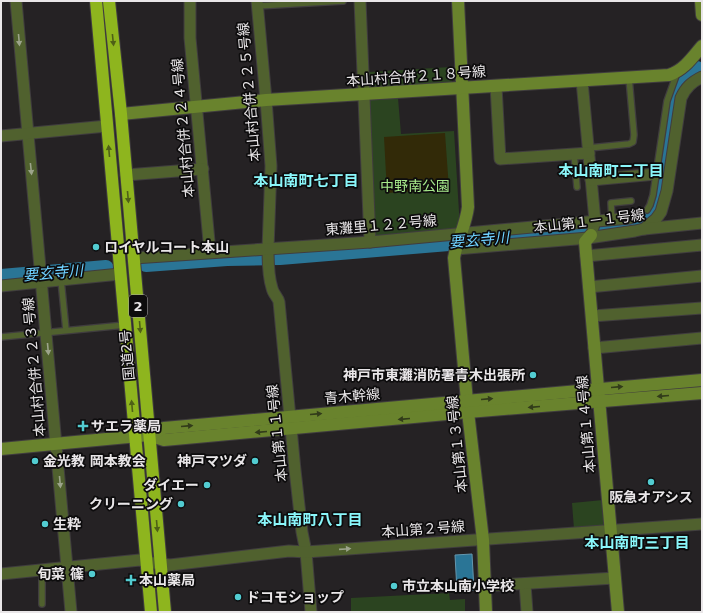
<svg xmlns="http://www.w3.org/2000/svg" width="703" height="613" viewBox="0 0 703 613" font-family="'DejaVu Sans','Noto Sans JP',sans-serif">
	<rect width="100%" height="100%" fill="#252224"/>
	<g fill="#2b4420">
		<polygon points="451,67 452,83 369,89 368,72"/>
		<polygon points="398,98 401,134 454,131 460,228 374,237 369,100"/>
		<polygon points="603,500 605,522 601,528 574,529 572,503"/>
		<polygon points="449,593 450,600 465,599 465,612 351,612 351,598"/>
	</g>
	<polygon fill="#322a08" points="445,133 449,189 387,193 384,137"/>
	<polygon fill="#2a7596" stroke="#6397af" points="472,554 474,590 457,591 455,555"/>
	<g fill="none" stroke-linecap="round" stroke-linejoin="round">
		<g stroke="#2a7596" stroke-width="16">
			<polyline points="146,264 227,258 280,257 582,232 637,225 653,213 665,168 670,123 680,87 697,69"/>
			<polyline points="1,277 106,268"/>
		</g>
		<defs>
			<g id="lane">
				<polyline points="257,6 343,1"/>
				<polyline points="589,148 629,144 633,142 634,135 629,78"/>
				<polyline points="574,154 577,187"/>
				<polyline points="647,210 650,205 653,195 667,101 677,73"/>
				<polyline points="612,220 611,203 631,201"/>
				<polyline points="61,280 66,330"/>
				<polyline points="1,337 125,325"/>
				<polyline points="42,570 42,604"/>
			</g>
			<g id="street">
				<polyline points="16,1 71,612"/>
				<polyline points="190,1 190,38 210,252"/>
				<path d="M257 1 266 100 271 166 268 249C268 262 268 276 272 288 273 294 278 297 279 302L295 470 302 532 306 552 311 612"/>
				<polyline points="360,1 370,242"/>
				<polyline points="582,81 595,221 593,228"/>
				<polyline points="496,86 500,159 589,153"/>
				<polyline points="1,136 107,126"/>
				<polyline points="126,175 203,169"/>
				<polyline points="591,180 656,174"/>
				<path d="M644 229 656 219 661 212 667 191 681 98C686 87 692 82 702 77"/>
				<polyline points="456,249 588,238 635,231 644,229 702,223"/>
				<polyline points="586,256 702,245"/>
				<polyline points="134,258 370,242 630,218"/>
				<polyline points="1,286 120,274"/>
				<polyline points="589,287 702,276"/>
				<polyline points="592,316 702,308"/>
				<polyline points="594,348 702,338"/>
				<polyline points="1,574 140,560 146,562 170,565 289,551 306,552 702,524"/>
				<polyline points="525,584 527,612"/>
				<polyline points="485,586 615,578"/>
			</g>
			<g id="secondary">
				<path d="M458 1 468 207C466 225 457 240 454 258L468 412 483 540 486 612"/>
				<polyline points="701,1 702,15"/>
				<path d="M121 114 266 100 669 75C684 70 692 58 702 46"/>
				<polyline points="591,235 585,242 618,612"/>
				<polyline points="149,435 164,440 468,412 702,393"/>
				<polyline points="1,449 149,435 164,428 702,380"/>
			</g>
			<g id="highway">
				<polyline points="96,1 151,612"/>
				<polyline points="109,1 121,114 165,612"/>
			</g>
		</defs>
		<use href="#lane" stroke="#403d3f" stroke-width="8"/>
		<use href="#street" stroke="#403d3f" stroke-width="13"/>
		<use href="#secondary" stroke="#403d3f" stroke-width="14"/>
		<use href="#highway" stroke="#403d3f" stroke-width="14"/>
		<use href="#lane" stroke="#50612e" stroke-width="5.5"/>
		<use href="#street" stroke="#50612e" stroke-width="11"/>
		<use href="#secondary" stroke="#69832d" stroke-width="12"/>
		<use href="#highway" stroke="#8eb51e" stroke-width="12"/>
	</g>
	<defs><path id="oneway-solid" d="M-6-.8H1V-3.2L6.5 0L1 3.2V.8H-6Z"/></defs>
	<g fill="#9ca48b">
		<use href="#oneway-solid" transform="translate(19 40) rotate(85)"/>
		<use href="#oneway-solid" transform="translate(31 169) rotate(84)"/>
		<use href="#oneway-solid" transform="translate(48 349) rotate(85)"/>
		<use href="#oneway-solid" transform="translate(60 482) rotate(85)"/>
		<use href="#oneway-solid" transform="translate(345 549) rotate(-4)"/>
	</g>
	<g fill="#4e6016">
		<use href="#oneway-solid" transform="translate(113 40) rotate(84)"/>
		<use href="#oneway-solid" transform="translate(109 151) rotate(-95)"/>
		<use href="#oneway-solid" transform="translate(128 197) rotate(85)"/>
		<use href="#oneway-solid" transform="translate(140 327) rotate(85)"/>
		<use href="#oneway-solid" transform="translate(132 406) rotate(-95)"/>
		<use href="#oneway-solid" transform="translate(157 526) rotate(85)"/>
	</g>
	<g fill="#323c1a">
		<use href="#oneway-solid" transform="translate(617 387) rotate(-5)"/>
		<use href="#oneway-solid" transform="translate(663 396) rotate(175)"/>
		<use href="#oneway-solid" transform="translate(487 399) rotate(-5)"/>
		<use href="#oneway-solid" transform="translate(534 407) rotate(175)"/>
		<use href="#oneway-solid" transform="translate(316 414) rotate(-5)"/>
		<use href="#oneway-solid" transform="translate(404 419) rotate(175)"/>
		<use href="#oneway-solid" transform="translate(187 426) rotate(-5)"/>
		<use href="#oneway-solid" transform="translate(261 432) rotate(175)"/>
	</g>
	<g fill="#52ccd1" stroke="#0d0c0d" stroke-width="1.5">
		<circle cx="96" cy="247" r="4"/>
		<circle cx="533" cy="375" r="4"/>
		<path d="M81 420h4v4h4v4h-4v4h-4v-4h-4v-4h4z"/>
		<circle cx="35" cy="461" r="4"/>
		<circle cx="255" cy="461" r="4"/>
		<circle cx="651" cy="482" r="4"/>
		<circle cx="207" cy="485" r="4"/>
		<circle cx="181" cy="504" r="4"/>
		<circle cx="45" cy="524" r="4"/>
		<circle cx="92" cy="574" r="4"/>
		<path d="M129 574h4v4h4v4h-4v4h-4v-4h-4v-4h4z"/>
		<circle cx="394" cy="586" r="4"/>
		<circle cx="238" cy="597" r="4"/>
	</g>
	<g text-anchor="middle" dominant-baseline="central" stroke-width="3.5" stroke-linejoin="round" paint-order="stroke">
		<rect fill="#0d0c0d" stroke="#a7a5a6" stroke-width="1" x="129" y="295" width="18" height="22" rx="3"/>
		<g font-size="13" font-weight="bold" fill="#e9e6e8">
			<text x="138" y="306">2</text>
		</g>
		<g font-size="14" fill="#e9e6e8" stroke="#0d0c0d">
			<text transform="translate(416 76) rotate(-4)">本山村合併２１８号線</text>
			<text transform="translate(249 92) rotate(-95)">本山村合併２２５号線</text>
			<text transform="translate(183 128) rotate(-95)">本山村合併２２４号線</text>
			<text transform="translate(589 221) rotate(-7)">本山第１－１号線</text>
			<text transform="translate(381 225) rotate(-5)">東灘里１２２号線</text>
			<text transform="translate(127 355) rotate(-95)">国道2号</text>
			<text transform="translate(34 367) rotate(-95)">本山村合併２２３号線</text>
			<text transform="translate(352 396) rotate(-5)">青木幹線</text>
			<text transform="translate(586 424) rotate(-95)">本山第１４号線</text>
			<text transform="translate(277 433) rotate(-96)">本山第１１号線</text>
			<text transform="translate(457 444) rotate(-96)">本山第１３号線</text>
			<text transform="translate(423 529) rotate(-4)">本山第２号線</text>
		</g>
		<g font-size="14" fill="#a7e98b" stroke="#0d0c0d">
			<text x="415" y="186">中野南公園</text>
		</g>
		<g font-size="14" font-weight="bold" fill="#e9e6e8" stroke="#0d0c0d" text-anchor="start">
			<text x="104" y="247">ロイヤルコート本山</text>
			<text x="525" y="375" text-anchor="end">神戸市東灘消防署青木出張所</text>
			<text x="91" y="426">サエラ薬局</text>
			<text x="43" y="461">金光教 岡本教会</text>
			<text x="247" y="461" text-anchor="end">神戸マツダ</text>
			<text x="199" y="485" text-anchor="end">ダイエー</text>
			<text x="651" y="497" text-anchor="middle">阪急オアシス</text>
			<text x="173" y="504" text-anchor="end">クリーニング</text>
			<text x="53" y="524">生粋</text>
			<text x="84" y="574" text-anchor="end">旬菜 篠</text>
			<text x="139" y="580">本山薬局</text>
			<text x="402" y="586">市立本山南小学校</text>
			<text x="246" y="597">ドコモショップ</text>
		</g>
		<g font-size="15" font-weight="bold" fill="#8af6fa" stroke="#0d0c0d">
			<text x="611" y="171">本山南町二丁目</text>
			<text x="306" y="181">本山南町七丁目</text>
			<text x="310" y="520">本山南町八丁目</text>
			<text x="637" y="543">本山南町三丁目</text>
		</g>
		<g font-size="15" font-style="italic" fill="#6fd1ff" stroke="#0d0c0d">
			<text transform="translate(479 240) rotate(-5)">要玄寺川</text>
			<text transform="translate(53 273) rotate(-5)">要玄寺川</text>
		</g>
	</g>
	<rect width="703" height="613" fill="none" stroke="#e9e6e8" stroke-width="4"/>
</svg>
